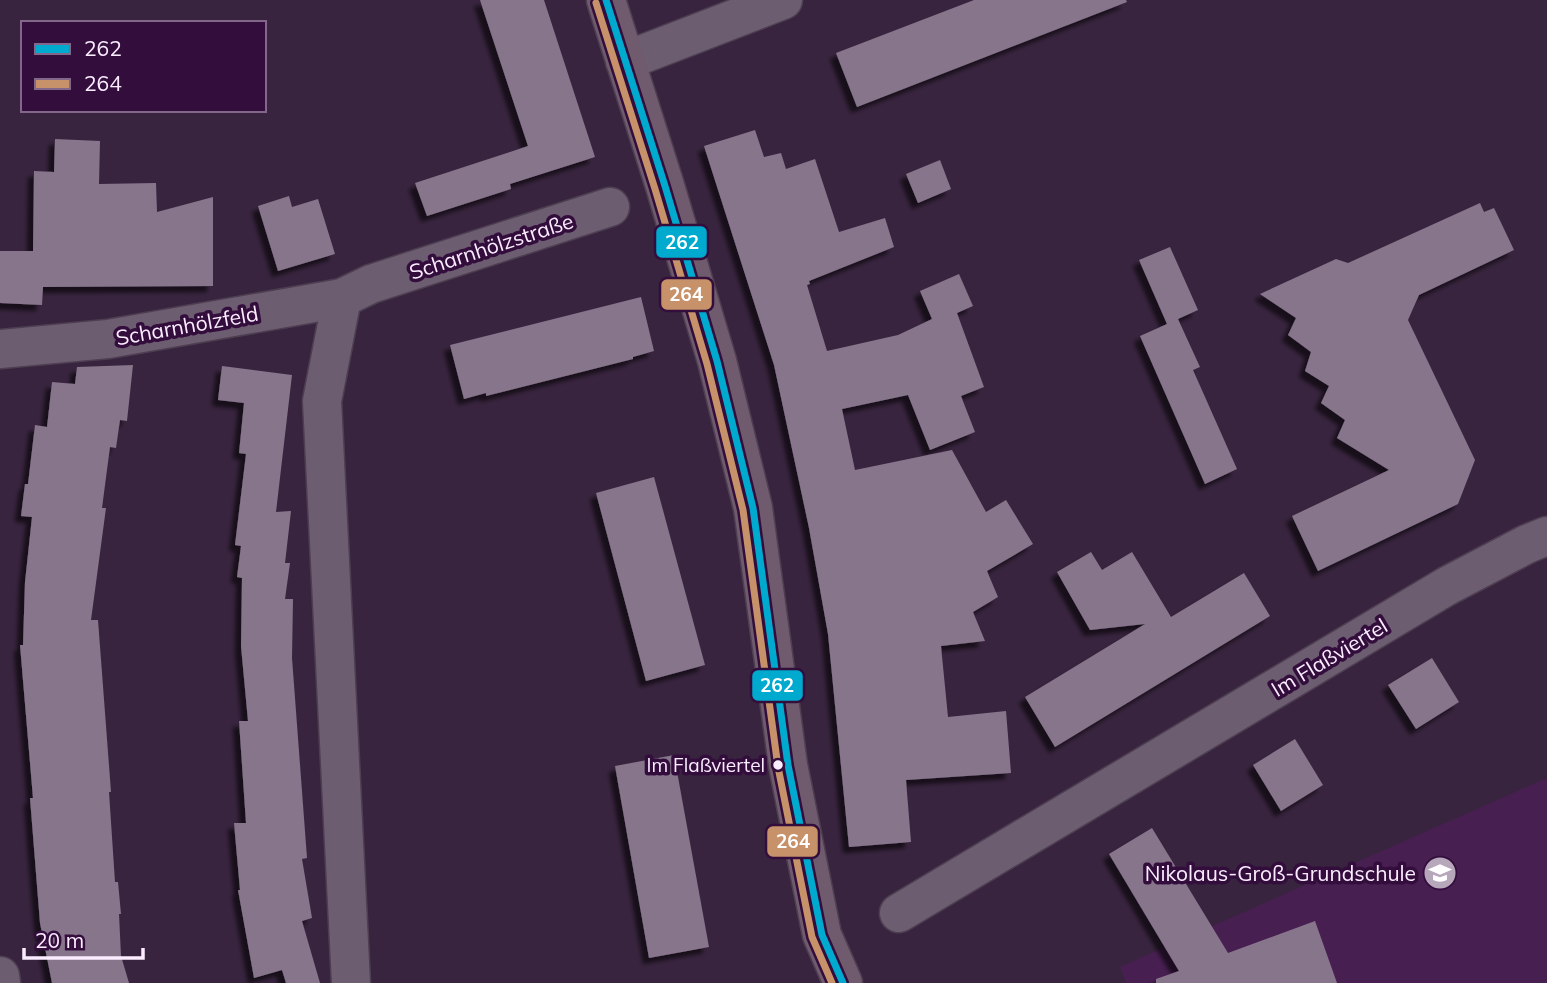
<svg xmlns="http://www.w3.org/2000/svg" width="1547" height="983" viewBox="0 0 1547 983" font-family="Mulish,sans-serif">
	<defs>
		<filter id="shadow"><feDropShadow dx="-6" dy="6" stdDeviation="2" flood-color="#0009"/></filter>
	</defs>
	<rect width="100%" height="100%" fill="#38243e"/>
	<polygon fill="#471f51" points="1547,778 1547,983 1126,983 1120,967"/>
	<g fill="#87758c" filter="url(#shadow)">
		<polygon points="480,0 544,0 595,157 510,184 511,189 427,216 415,183 528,146"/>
		<polygon points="974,0 1126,0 1127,2 857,107 836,53"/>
		<polygon points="755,130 764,157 781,153 786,169 815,159 839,232 885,218 894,247 809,281 810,284 807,285 827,351 898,335 932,319 920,291 959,274 973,306 957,313 984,387 961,396 975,432 930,450 908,395 842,409 855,470 952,450 986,512 1006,500 1033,544 987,571 998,597 973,612 985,641 941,646 948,717 1006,711 1011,773 906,780 911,842 849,847 828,634 809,528 774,365 704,146"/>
		<polygon points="55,139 100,141 99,184 156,183 157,212 213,197 213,286 43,287 42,305 0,303 0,251 33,251 34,171 54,172"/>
		<polygon points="940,160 951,189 918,203 906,174"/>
		<polygon points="289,196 292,207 318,199 335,254 278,271 258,206"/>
		<polygon points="1480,203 1484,212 1494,208 1514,250 1419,295 1408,320 1475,460 1458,504 1318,571 1292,516 1389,470 1337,438 1345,420 1321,403 1329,386 1305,371 1311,352 1288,335 1296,318 1260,294 1336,259 1348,263"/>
		<polygon points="1170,247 1198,310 1178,319 1200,367 1193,370 1237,469 1205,484 1140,336 1167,324 1139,260"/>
		<polygon points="641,297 654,351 633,357 633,359 486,396 486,393 464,399 450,345"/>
		<polygon points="133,365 127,421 120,420 116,448 110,447 102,508 106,508 91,620 98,620 111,792 109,792 115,882 118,882 121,914 119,914 121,956 129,983 52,983 40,923 30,798 33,798 20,645 23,645 25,582 32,517 21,516 25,484 28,484 35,425 47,427 52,382 75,384 77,367"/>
		<polygon points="222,366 292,375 276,512 291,511 285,563 290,563 285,599 293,599 292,658 307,858 302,859 312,918 302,921 320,983 286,983 282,970 254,978 238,890 240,890 234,823 246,823 239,721 248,721 241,646 242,578 237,577 241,546 235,545 246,454 239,453 244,403 218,400"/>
		<polygon points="654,477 705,665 646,681 596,493"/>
		<polygon points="1091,552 1102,570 1132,552 1171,617 1244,573 1270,616 1055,747 1025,697 1145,624 1090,630 1057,572"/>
		<polygon points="1432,658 1459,702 1416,729 1388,685"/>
		<polygon points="1295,739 1323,785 1281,811 1253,765"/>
		<polygon points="674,755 709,947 649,958 615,766"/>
		<polygon points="1152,828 1228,953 1315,921 1337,983 1156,983 1156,979 1179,971 1109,854"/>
	</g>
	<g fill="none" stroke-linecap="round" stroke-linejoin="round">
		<defs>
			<g id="minor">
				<polyline points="625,61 783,0"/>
				<polyline points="342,298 322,401 351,983"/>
				<polyline points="0,349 108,339 342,298 371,284 610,207"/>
				<polyline points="899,913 1447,586 1527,544 1547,536"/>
				<polyline points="0,976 1,983"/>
			</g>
			<polyline id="major" points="606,0 665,186 717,361 753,508 788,765 822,935 843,983"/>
		</defs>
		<use href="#minor" stroke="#4e3e52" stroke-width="41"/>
		<use href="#major" stroke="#4e3e52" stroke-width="41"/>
		<use href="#minor" stroke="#6c5d70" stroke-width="38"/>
		<use href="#major" stroke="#6f5b6d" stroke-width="38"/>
		<defs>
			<polyline id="bus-1" points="606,0 665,186 717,361 753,508 788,765 822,935 843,983"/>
			<polyline id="bus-2" points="596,3 655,189 707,364 743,510 778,767 812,937 832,983"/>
		</defs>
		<use href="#bus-1" stroke="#330e3d" stroke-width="12"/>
		<use href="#bus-2" stroke="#330e3d" stroke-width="12"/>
		<use href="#bus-1" stroke="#00a9ce" stroke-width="7"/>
		<use href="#bus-2" stroke="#c7916a" stroke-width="7"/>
	</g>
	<defs>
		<symbol id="school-disc" viewBox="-11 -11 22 22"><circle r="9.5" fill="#b7a7bb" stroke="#330e3d"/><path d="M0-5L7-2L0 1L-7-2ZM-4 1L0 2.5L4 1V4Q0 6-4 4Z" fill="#fff"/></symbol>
	</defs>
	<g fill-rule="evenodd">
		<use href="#school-disc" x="1421" y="854" width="38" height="38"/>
	</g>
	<circle fill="#fbedff" stroke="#330e3d" stroke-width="2.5" cx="778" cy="765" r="6"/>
	<g text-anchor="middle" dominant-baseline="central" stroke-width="7" stroke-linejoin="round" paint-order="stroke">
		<g font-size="19" fill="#fbedff" stroke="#330e3d" text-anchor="end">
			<text x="765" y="765">Im Flaßviertel</text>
		</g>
		<g font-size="21" fill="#fbedff" stroke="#330e3d">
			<text transform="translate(491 246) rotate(-18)">Scharnhölzstraße</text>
			<text transform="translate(187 325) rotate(-10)">Scharnhölzfeld</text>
			<text transform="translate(1329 657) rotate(-31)">Im Flaßviertel</text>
		</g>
		<g font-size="21" fill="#fbedff" stroke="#330e3d" text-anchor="end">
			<text x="1416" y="873">Nikolaus-Groß-Grundschule</text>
		</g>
	</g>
	<g stroke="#330e3d" stroke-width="2.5">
		<rect x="655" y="225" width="53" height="34" rx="7" fill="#00a9ce"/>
		<rect x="660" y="278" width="53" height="33" rx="7" fill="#c7916a"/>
		<rect x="751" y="669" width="53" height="33" rx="7" fill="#00a9ce"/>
		<rect x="766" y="825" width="53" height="33" rx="7" fill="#c7916a"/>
	</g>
	<g font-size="19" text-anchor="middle" font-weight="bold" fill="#fff">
		<text x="682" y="249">262</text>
		<text x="686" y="301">264</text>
		<text x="777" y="692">262</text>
		<text x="793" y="848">264</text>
	</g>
	<rect x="21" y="21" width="245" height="91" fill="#330e3d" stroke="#83678b" stroke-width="2"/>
	<rect x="35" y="44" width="35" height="10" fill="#00a9ce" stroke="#83678b" stroke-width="2"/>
	<text x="84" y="56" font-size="21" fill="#fbedff">262</text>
	<rect x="35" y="79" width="35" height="10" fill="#c7916a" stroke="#83678b" stroke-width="2"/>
	<text x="84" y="91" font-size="21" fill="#fbedff">264</text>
	<path d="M24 948v10h119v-10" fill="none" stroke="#fbedff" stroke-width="3.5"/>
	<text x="35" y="948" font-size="21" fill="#fbedff" stroke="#330e3d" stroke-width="5" paint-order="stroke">20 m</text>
</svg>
